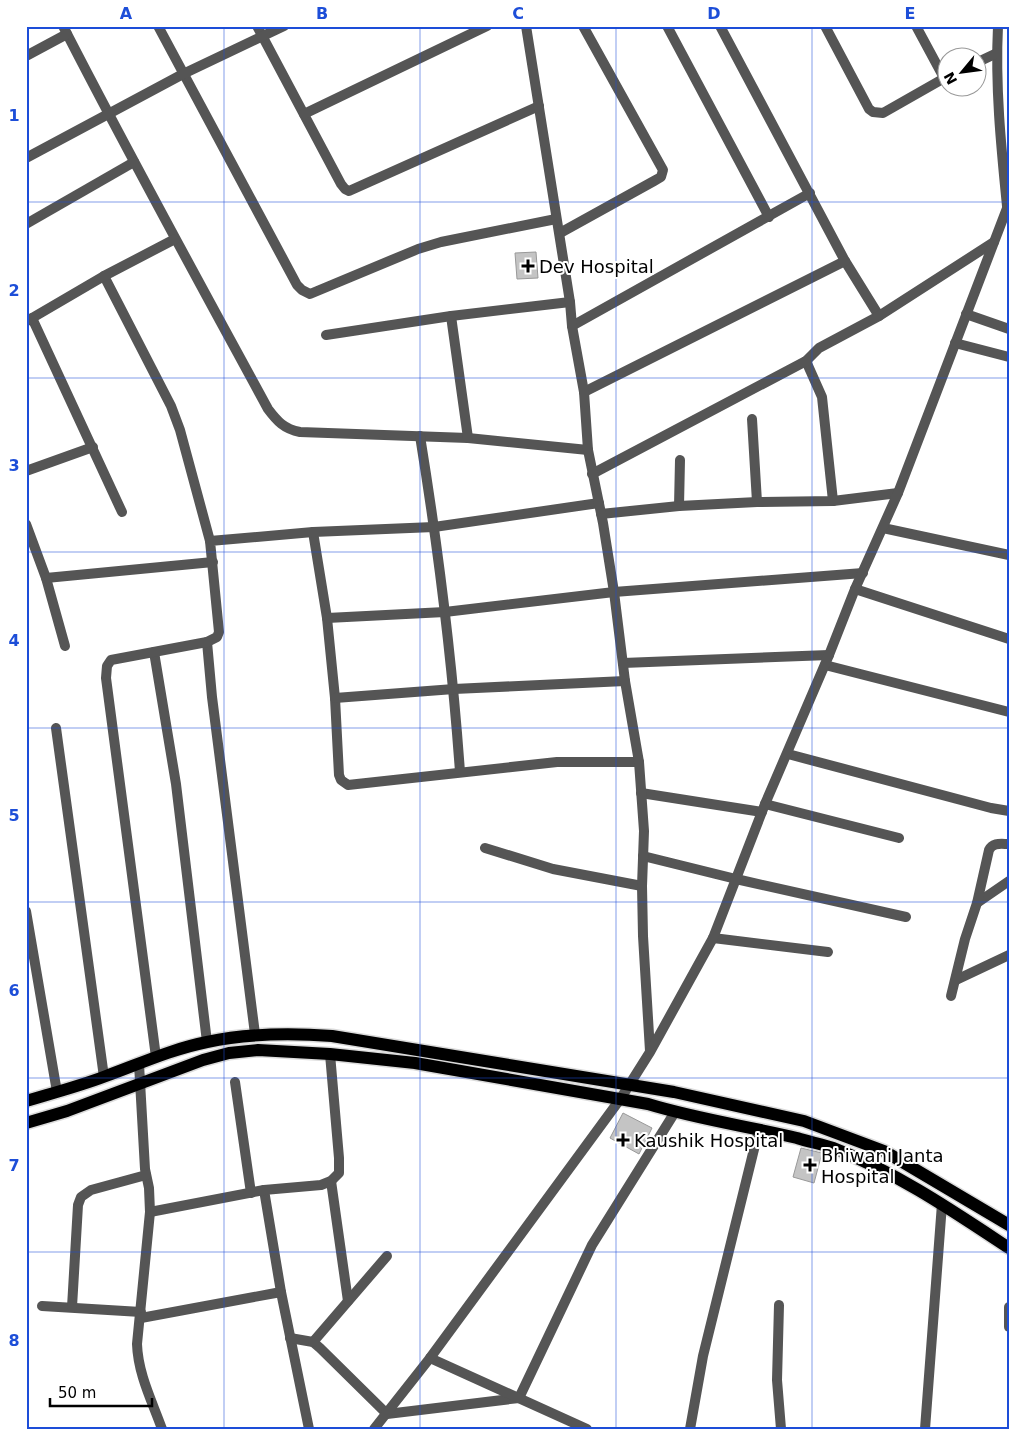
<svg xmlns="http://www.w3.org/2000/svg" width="1035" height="1455" viewBox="0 0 1035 1455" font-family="'DejaVu Sans',sans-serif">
	<rect width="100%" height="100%" fill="#fff"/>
	<g fill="#c4c4c4" stroke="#999">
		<polygon points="536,252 538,278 517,279 515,253"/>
		<polygon points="623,1113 652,1128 639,1154 610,1138"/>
		<polygon points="801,1148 822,1153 814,1183 793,1177"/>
	</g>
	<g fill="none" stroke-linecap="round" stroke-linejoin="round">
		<defs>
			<g id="primary">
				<path d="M26 1101C53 1093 80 1086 106 1076 139 1064 172 1049 207 1042 249 1033 290 1033 332 1036L674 1092 804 1121 884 1151 1009 1225"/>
				<path d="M26 1123 67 1111 203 1060 229 1053 258 1050 330 1054 415 1063 648 1104C697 1119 747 1126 797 1138 809 1142 822 1144 833 1148 896 1172 953 1211 1009 1248"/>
			</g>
		</defs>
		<use href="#primary" stroke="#dbdbdb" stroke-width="15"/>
		<g stroke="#555" stroke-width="10">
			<path d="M63 26C129 155 199 282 268 409 277 421 284 429 300 432L468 438 588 450"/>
			<polyline points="158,26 297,285 302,290 310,294 418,249 441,242 556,219"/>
			<polyline points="257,26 341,184 345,189 349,191 539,106"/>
			<polyline points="667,26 769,217"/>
			<polyline points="720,26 845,261 879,316"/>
			<polyline points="825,26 869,109 873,112 883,113 948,76"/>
			<polyline points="916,26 944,78"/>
			<path d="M998 26C995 86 1001 146 1007 206"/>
			<polyline points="26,56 67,34"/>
			<polyline points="978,62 997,53"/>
			<polyline points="304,114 487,26"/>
			<polyline points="26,158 183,74 284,26"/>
			<polyline points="26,224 134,162"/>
			<polyline points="560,233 654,181 661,177 663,170 583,26"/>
			<polyline points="104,276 171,406 180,430 210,541"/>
			<polyline points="966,314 1009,329"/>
			<polyline points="451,316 468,438"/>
			<polyline points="32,318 122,512"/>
			<polyline points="27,321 104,276 175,239"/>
			<polyline points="572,326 810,193"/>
			<polyline points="326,335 451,316 570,302"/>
			<polyline points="955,343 1009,357"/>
			<polyline points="806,361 822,397 833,501"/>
			<polyline points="584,392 845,261"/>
			<polyline points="752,419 757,502"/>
			<path d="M420 436C438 547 452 659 460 772"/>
			<polyline points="26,471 93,447"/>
			<polyline points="592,474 806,361 819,348 879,316 994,242"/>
			<polyline points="679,506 680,460"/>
			<polyline points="601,514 679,506 757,502 833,501 898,493"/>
			<polyline points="26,524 46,578 65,646"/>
			<polyline points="883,528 1009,555"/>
			<polyline points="313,532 327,618 335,698 339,775 341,780 348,785 557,762 639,762"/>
			<polyline points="46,578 213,562"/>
			<polyline points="855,589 1009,639"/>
			<polyline points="327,618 445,612 614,592 863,573"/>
			<polyline points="207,642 212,697 255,1034"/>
			<polyline points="154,652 176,784 207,1042"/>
			<polyline points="623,663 829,655"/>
			<polyline points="825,665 1009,712"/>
			<polyline points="335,698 454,689 625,681"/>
			<polyline points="56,728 104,1077"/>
			<polyline points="788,754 991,808 1009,811"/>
			<polyline points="641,793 762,812"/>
			<polyline points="765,804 899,838"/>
			<polyline points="485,848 553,869 642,886"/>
			<polyline points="643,856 736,879 906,917"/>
			<polyline points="977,903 1009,881"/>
			<polyline points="26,911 57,1092"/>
			<polyline points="713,938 828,952"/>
			<polyline points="956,980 1009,955"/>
			<path d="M951 996 965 939 977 903 989 850C993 842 1001 844 1009 844"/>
			<polyline points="156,1057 106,678 107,666 111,660 207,642 217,637 219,632 210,541 313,532 434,527 599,503"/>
			<path d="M139 1064 145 1169 149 1188 150 1212 137 1344C138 1374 152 1401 162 1429"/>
			<polyline points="235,1082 251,1193"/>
			<polyline points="331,1181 348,1301"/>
			<polyline points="264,1190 281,1292 309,1429"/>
			<polyline points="150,1212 264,1190 321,1185 331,1181 339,1173 339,1158 330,1054"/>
			<polyline points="779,1305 777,1380 781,1429"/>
			<polyline points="42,1306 141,1312"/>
			<polyline points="72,1307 78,1205 81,1197 91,1190 146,1175"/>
			<polyline points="1009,1307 1009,1327"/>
			<polyline points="141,1318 281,1292"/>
			<polyline points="290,1338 313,1342 320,1348 387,1414 519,1398 592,1245 675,1112"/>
			<polyline points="313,1342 387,1256"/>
			<polyline points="430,1358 587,1429"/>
			<polyline points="690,1429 703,1356 759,1129"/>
			<polyline points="925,1429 942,1204"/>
		</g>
		<g stroke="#555" stroke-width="10">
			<polyline points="526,26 570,302 572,326 584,392 588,450 603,523 614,592 625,681 639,762 644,831 642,886 643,936 650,1051"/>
			<polyline points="374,1429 430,1358 621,1098 650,1052 713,938 765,804 829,655 855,589 898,493 1009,203"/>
		</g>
		<use href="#primary" stroke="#000" stroke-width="12"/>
	</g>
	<path fill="none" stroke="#1d4ed8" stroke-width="1" stroke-opacity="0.55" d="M224 26V1429M420 26V1429M616 26V1429M812 26V1429M26 202H1009M26 378H1009M26 552H1009M26 728H1009M26 902H1009M26 1078H1009M26 1252H1009"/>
	<g fill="#000" stroke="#fff" stroke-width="2">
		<path d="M525.5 258.5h5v5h5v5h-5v5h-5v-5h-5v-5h5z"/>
		<path d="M620.5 1132.5h5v5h5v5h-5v5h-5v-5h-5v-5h5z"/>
		<path d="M807.5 1157.5h5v5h5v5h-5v5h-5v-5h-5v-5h5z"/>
	</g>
	<g text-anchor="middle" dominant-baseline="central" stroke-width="4" stroke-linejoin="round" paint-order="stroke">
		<g font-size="18" fill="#000" stroke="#fff" text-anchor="start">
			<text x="539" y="266">Dev Hospital</text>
			<text x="634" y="1140">Kaushik Hospital</text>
			<text x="821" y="1155">Bhiwani Janta<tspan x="821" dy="21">Hospital</tspan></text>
		</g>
	</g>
	<rect width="1035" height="1455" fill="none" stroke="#ffffff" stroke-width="55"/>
	<g transform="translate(962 72) rotate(241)"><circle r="24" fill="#ffffff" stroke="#999999"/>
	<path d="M0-4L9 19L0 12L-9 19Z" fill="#000000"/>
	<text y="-8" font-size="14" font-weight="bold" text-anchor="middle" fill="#000000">N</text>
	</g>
	<path d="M50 1398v8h102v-8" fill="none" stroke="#000000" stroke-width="2.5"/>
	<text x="58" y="1398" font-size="15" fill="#000000" stroke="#ffffff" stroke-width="4" paint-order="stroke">50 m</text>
	<rect x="28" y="28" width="980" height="1400" fill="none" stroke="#1d4ed8" stroke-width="2"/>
	<g font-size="16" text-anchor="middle" font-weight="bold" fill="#1d4ed8">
		<text x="126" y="19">A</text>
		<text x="322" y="19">B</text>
		<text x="518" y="19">C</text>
		<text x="714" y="19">D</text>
		<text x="910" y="19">E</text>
		<text x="14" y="121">1</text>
		<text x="14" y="296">2</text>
		<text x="14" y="471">3</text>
		<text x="14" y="646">4</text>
		<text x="14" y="821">5</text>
		<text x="14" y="996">6</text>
		<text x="14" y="1171">7</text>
		<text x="14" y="1346">8</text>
	</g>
</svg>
